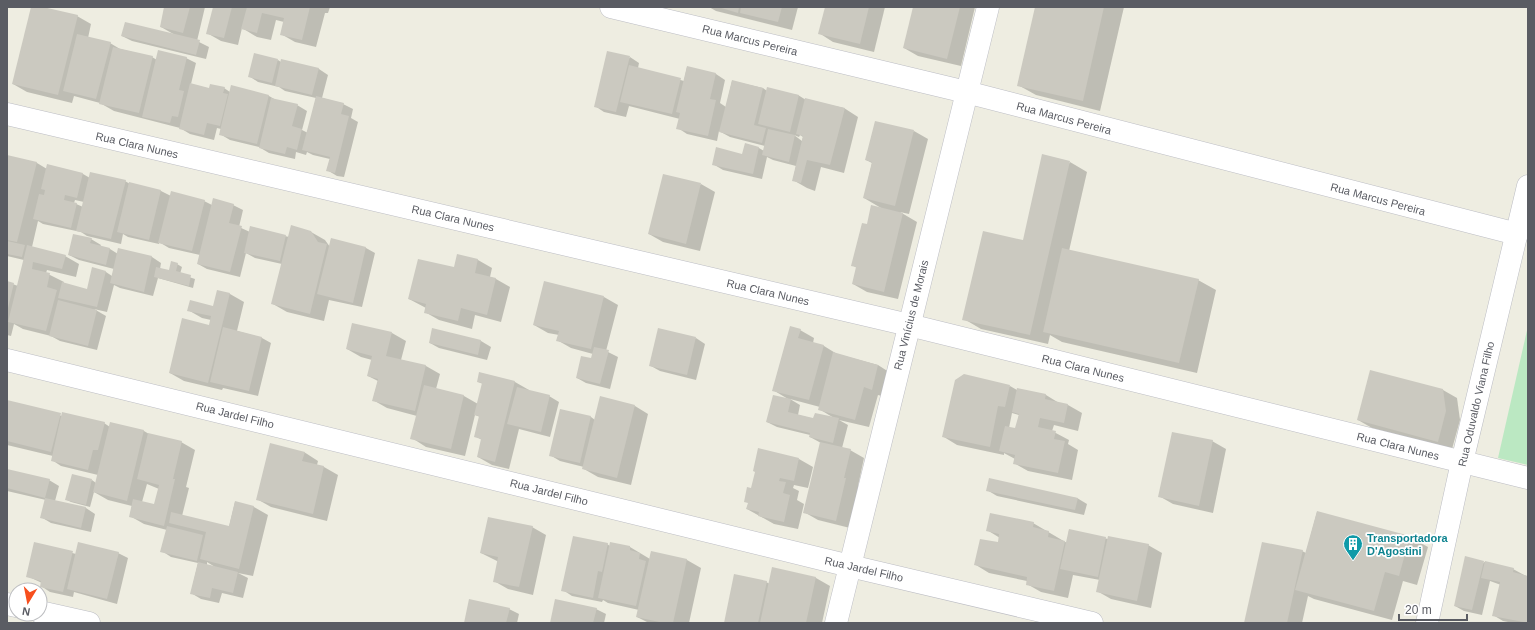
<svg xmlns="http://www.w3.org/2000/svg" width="1535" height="630" viewBox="0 0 1535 630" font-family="Arial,sans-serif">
	<rect width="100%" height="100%" fill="#eeede1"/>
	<polygon fill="#bbe8c2" points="1528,326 1528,465 1498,458"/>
	<g fill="#0003" fill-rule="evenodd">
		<polygon points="32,7 39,7 77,16 91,24 88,38 110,43 120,49 152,57 157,60 186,58 196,63 191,84 210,89 224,88 230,92 269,96 276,100 297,105 307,111 302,130 308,133 316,98 285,91 279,87 258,82 249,76 278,60 281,62 319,69 328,75 322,98 343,104 353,109 351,118 358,122 344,177 337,176 327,170 330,159 313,155 307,152 306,155 296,152 295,159 269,153 259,147 230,140 220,134 221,129 217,128 214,140 190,134 180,128 114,111 100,103 74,96 72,103 27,92 13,84"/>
		<polygon points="166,7 205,7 197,41 209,47 206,59 132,41 122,36 175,35 161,27"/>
		<polygon points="214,7 330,7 328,13 325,13 316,47 295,42 281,34 284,22 276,20 271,40 257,37 242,28 238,45 221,41 207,33"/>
		<polygon points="709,7 798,7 792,30 716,11"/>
		<polygon points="826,7 885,7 874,52 833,42 819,33"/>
		<polygon points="914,7 975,7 961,66 918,56 904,48"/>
		<polygon points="1036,7 1124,7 1100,111 1036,95 1018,85"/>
		<path d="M630 57 639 63 638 68 684 81 687 67 716 74 725 80 720 103 726 107 732 81 763 88 767 91 798 95 806 100 844 108 858 117 844 173 821 167 815 191 807 188 793 180 796 166 773 160 767 157 762 179 723 170 713 164 743 155 746 144 759 148 764 151 765 146 730 137 719 131 717 141 687 134 678 128 680 119 629 106 626 117 604 112 595 106ZM794 135 799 137 800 135 803 137 802 141Z"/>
		<polygon points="914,131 928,139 909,214 900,212 917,222 898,299 867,292 853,284 857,268 852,265 868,225 881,208 864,198 872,163 866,160"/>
		<path d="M7 156 37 163 47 169 48 165 83 174 90 178 125 181 130 184 161 191 171 196 204 201 212 205H233L243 210 239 227 250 232 251 228 289 237 311 232 325 240 330 247 331 239 366 248 375 253 362 307 329 300 324 321 287 312 273 304 282 264 255 258 246 253 240 277 207 269 198 264 200 255 169 248 159 242V244L128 237 123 234 121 244 87 236 81 232 43 224 38 221 32 247 65 256 79 264 76 277 47 270 46 273 64 282 63 284 88 290 93 269 106 272 112 276 114 269 79 260 69 255 91 239 101 245 100 247 110 249 118 254 119 249 152 257 161 263 160 269 169 271 177 264 182 267 180 274 195 279 193 288 158 278 153 296 120 288 114 285 107 312 94 309 106 316 97 350 60 341 51 336 23 329 14 324 11 336 7 335V282L18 286 24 260 7 256ZM75 200 84 202 83 207 74 203Z"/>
		<polygon points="1070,162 1087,172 1069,251 1198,280 1216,290 1197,373 1062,342 1050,335 1048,344 981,329 964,319 1024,241"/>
		<polygon points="701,184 715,192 700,251 663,242 649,234"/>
		<polygon points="458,255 478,260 492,268 490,277 496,279 510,287 501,322 475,315 472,329 439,320 425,312 426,308 409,299 455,268"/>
		<polygon points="218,291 230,294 244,302 237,331 262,338 271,343 258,396 223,388 222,390 184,381 170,373 210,326 211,320 202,318 188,310 214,307"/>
		<polygon points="604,297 618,305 606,351 618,357 610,389 586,383 577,378 592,359 593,354 571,348 557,340 559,335 548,333 534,325"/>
		<polygon points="433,329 481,341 491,347 487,360 439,348 430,343"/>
		<path d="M800 330 814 338 813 343 824 346 837 354 878 365 892 374 886 397 878 395 869 427 839 420 848 425 842 448 850 450 864 458 858 486 860 487 850 528 818 520 804 512 821 443 810 437V435L777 427 767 422 788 399 773 390ZM790 399 820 407 819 409 834 418 814 419 798 415 800 405Z"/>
		<polygon points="392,333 406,341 401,360 426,366 440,374 436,389 464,396 478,404 483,384 478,382 480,373 515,382 529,390 529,391 549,396 559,402 550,437 519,429 509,469 492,465 478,457 482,440 475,436 480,417 475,415 465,456 426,447 412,438 417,416 387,408 373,400 378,381 368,376 372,360 361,357 347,349"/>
		<polygon points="696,338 705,344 696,380 660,371 651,366"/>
		<path d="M1010 386 1017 390 1046 395 1059 403 1068 405 1082 413 1078 431 1054 425 1052 431 1069 440 1068 444 1078 450 1072 480 1028 471 1014 463 1015 459 1004 453V455L957 445 944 437ZM1012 413 1019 415 1016 430 1009 428Z"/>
		<polygon points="1443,390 1457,398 1460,420 1452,449 1372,428 1358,420"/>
		<path d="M7 401 62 416 104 423 110 427 111 423 144 431 149 434 181 442 195 450 186 487 189 488 182 516 229 527 235 502 254 507 268 515 253 576 238 573 248 578 243 598 222 593 219 603 201 599 191 593 198 563 171 557 162 551 167 530 144 524 130 516 132 506 108 500 94 492 90 507 71 502 67 500 92 480 96 483 98 475 61 466 52 460 53 456 7 445ZM147 484 159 489 155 505 142 502ZM207 562 215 567 207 565Z"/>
		<polygon points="635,406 648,414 631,485 598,477 584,469 584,467 560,461 550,455 561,410 591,417 595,420"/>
		<polygon points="1212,441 1226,449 1213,513 1173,504 1159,496"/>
		<polygon points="304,452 318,461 317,465 324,467 338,475 327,521 271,507 257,499"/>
		<polygon points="799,459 813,467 808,488 794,485 793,488 799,491 797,500 804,504 798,529 774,524 747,509 752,489"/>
		<polygon points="7,470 49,480 59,486 55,501 86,508 95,514 91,532 51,523 41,517 46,500 7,491"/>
		<polygon points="987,490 1077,498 1087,504 1084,515 997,496"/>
		<polygon points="1317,512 1410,537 1428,547 1417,585 1403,581 1392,620 1314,599 1308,596 1302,623 1245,623 1302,551 1306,553"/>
		<polygon points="1033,523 1067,543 1069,530 1108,539 1148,545 1162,553 1151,608 1111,599 1097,591 1100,580 1073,575 1068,598 1041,592 1027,584 1027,581 989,573 976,565 998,543 1000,538 987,530"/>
		<polygon points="532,527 546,535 533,595 508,589 494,581 499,562 481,553"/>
		<polygon points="35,543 76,554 118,553 128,558 117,604 74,592 73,597 50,592 41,586 42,583 27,576"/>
		<polygon points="611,543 630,547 650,559 651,553 687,560 701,568 689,623 649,623 637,617 639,610 608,603 603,600 602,602 572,596 563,590 607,544 610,546"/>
		<polygon points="1484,562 1513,569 1528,577 1528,623 1513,623 1503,621 1493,615 1501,585 1490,581 1482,615 1464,611 1455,606"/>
		<polygon points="773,569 816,578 830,586 822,623 725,623 766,582 770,584"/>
		<polygon points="509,609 519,614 517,623 465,623"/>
		<polygon points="596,609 606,614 604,623 551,623"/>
	</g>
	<g fill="#cbc9c0">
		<polygon points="31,7 43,7 78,15 58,95 12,84"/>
		<polygon points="164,7 190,7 183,33 160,27"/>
		<polygon points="213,7 232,7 224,38 206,34"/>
		<polygon points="247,7 310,7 302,40 280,35 284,18 262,13 257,33 241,29"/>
		<polygon points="718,7 739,7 738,13"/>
		<polygon points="741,7 782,7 778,22 740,13"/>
		<polygon points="825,7 869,7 860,44 818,34"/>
		<polygon points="913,7 960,7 947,59 903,48"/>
		<polygon points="1035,7 1104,7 1083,101 1017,86"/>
		<polygon points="125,22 200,40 196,55 121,36"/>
		<polygon points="77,34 111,42 96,99 63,91"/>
		<polygon points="113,47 153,56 139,113 99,104"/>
		<polygon points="158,50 187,57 179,90 184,91 178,117 172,116 170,123 142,117"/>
		<polygon points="607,51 630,56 616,112 594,107"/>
		<polygon points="254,53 278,59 272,83 248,77"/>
		<polygon points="281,59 319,68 312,95 275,86"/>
		<polygon points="629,65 681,78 672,114 620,102"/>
		<polygon points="687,66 716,73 710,99 716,100 708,136 676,129 680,113 676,112"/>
		<polygon points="732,80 763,88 754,125 766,128 762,143 719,132"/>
		<polygon points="190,83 209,88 210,84 225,87 223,93 228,94 220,126 207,123 204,135 179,129"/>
		<polygon points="231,85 269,95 257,144 219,135"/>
		<polygon points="767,87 799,95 790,132 758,124"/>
		<polygon points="316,96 344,103 341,114 349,116 335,173 326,171 330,157 302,150"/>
		<polygon points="271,98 298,104 292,126 302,129 297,150 287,147 285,154 259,148"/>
		<polygon points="805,98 845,108 830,165 807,160 801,183 792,181 803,136 796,134"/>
		<polygon points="875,121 914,130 895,206 863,198 872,162 865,160"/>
		<polygon points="768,129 795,135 789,162 762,155"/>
		<polygon points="745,143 759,147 753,174 712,165 716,147 742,154"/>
		<polygon points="1042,154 1070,161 1030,335 962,320 983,231 1023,240"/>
		<polygon points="7,155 37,162 17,242 7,240"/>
		<polygon points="47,164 83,173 77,198 65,195 64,200 77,203 71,228 33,219 39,194 44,195 45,190 41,189"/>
		<polygon points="90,172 126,180 111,239 76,231"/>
		<polygon points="663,174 701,183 686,244 648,234"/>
		<polygon points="129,182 161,190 149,240 117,232"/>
		<polygon points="171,191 205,200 192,251 158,243"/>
		<polygon points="213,198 234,204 229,223 242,226 230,272 197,264"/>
		<polygon points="871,205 903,213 884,292 852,284 856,267 851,266 862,223 867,224"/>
		<polygon points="291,225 311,231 318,242 327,244 310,314 271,304"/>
		<polygon points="250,226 286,235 280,261 244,253"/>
		<polygon points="73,234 92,238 90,243 110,248 106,265 68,255"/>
		<polygon points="331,238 366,247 353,303 317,294"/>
		<polygon points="7,241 25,245 22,257 7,254"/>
		<polygon points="27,245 66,255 62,269 33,262 32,269 50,273 47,287 57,290 46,331 8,322"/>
		<polygon points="118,248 152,256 144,292 110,283"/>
		<polygon points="1062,248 1199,279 1179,363 1043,332"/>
		<polygon points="457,254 478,259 475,273 496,278 487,315 461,308 458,321 424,313 426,304 408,299 418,259 454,267"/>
		<polygon points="171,261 178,263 176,271 191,275 189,286 154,277 156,267 169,270"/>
		<polygon points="92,267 106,271 97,307 58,298 62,282 87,289"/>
		<polygon points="7,281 14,283 8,308 7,308"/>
		<polygon points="544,281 604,296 591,349 556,341 559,331 533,325"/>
		<polygon points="217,290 230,293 208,383 169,373 182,318 209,325 211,316 187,311 190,300 213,306"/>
		<polygon points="58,300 97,310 88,346 49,336"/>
		<polygon points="352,323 392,332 386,356 426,365 415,411 372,401 378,379 367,376 372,356 346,349"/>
		<polygon points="790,326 801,329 798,338 824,345 809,400 772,391"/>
		<polygon points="223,327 262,337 249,391 210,382"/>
		<polygon points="432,328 481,340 478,355 429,343"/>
		<polygon points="658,328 696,337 687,375 649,366"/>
		<polygon points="594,347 609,350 600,384 576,378 581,356 591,358"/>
		<polygon points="833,352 878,365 872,390 864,387 855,420 818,410"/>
		<polygon points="1370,370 1443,389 1446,411 1438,442 1357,420"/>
		<polygon points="479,372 515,381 495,462 477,457 481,439 474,437 479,416 474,415 482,383 477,382"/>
		<polygon points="964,374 1010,385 1005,407 998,406 990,447 942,437 955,380"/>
		<polygon points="424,385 464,395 451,449 410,439"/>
		<polygon points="517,387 550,395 541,432 507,424"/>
		<polygon points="1017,388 1046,394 1045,399 1068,404 1064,423 1040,418 1038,427 1056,431 1054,439 1065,441 1058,473 1013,464 1015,455 999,451 1005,426 1015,428 1019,414 1012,412"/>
		<polygon points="773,395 791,399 788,412 813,418 815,413 839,418 833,443 809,437 810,433 766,422"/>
		<polygon points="600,396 635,405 617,478 582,469"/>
		<polygon points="7,400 61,413 51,452 7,441"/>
		<polygon points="560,409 591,416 580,463 549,456"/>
		<polygon points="62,412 105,422 98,450 93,450 88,470 51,461"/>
		<polygon points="110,422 144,430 127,501 93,492"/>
		<polygon points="1172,432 1213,440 1199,506 1158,497"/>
		<polygon points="148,433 182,441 173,479 175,479 164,526 129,517 133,499 154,504 159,485 137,479"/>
		<polygon points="820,442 851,449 844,478 846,478 836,521 803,513"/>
		<polygon points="270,443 305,452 302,461 324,466 313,514 256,500"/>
		<polygon points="758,448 799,458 794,481 780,478 779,481 786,482 783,493 790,495 784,522 758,516 759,512 746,509 748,503 744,502 747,487 751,488 755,472 753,471"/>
		<polygon points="7,469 50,479 45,498 7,488"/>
		<polygon points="72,474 92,479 86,505 65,500"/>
		<polygon points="989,478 1078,498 1075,510 986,491"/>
		<polygon points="45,498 86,507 81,528 40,518"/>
		<polygon points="235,501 254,506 239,569 200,559 206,532 169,523 171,512 229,526"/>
		<polygon points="1317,511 1410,536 1399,576 1385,572 1374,611 1295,590"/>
		<polygon points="990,513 1034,522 1033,527 1049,531 1048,537 1065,541 1054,591 1026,585 1027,577 974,565 980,539 998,542 999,534 986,531"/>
		<polygon points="488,517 533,526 519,587 493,582 498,557 480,553"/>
		<polygon points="167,526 203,535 197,561 160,552"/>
		<polygon points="1069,529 1106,537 1098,577 1060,569"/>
		<polygon points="573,536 608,543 602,572 598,571 593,598 561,591"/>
		<polygon points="1108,536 1149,544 1137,601 1096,592"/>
		<polygon points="34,542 73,551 63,592 40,587 41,581 26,577"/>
		<polygon points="78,542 119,552 107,599 67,589"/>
		<polygon points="610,542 630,546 630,550 640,553 639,559 646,561 636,606 598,598"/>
		<polygon points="1262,542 1303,550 1287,623 1244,623"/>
		<polygon points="651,551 687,559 673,623 664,623 636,617"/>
		<polygon points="1465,556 1484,561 1472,610 1454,606"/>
		<polygon points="1485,561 1514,568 1513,572 1528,576 1528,623 1492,616 1500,582 1481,578"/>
		<polygon points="198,562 238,572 233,593 212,588 210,598 190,594"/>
		<polygon points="772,567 816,577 806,623 760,623"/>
		<polygon points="734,574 767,581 758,623 724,623"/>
		<polygon points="469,599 510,608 506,623 464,623"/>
		<polygon points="555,599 597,608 593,623 550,623"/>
	</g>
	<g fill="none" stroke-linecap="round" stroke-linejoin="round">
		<defs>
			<g id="minor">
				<polyline points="611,7 966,92 1517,234"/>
				<polyline points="7,114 909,325 1528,478"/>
				<polyline points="7,360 850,566 1092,623"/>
				<polyline points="7,604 16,606"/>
				<polyline points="40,612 89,623"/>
				<polyline points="1427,623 1462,462 1528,186"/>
			</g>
			<polyline id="tertiary" points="836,623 988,7"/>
		</defs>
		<use href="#minor" stroke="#bcbdc4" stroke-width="23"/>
		<use href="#tertiary" stroke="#bcbdc4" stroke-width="23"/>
		<use href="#minor" stroke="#fff" stroke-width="22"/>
		<use href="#tertiary" stroke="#fff" stroke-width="22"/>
	</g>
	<defs>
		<symbol id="building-pin" viewBox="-11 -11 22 30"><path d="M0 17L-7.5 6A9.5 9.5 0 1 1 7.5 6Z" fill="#0f9aa8" stroke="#fff"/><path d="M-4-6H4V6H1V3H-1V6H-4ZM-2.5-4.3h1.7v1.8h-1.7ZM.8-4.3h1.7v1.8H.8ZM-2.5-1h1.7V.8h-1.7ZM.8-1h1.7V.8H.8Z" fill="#fff"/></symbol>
	</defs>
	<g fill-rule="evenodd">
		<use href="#building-pin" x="1342" y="533" width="22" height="30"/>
	</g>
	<g text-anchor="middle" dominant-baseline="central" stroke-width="3.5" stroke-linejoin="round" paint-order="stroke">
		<g font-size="11" fill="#5a5c63" stroke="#fff">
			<text transform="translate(750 40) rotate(14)">Rua Marcus Pereira</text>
			<text transform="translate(1064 118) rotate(15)">Rua Marcus Pereira</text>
			<text transform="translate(137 145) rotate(13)">Rua Clara Nunes</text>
			<text transform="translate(1378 199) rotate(15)">Rua Marcus Pereira</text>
			<text transform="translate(453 218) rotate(13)">Rua Clara Nunes</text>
			<text transform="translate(768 292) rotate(13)">Rua Clara Nunes</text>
			<text transform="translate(911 315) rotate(-76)">Rua Vinícius de Morais</text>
			<text transform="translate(1083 368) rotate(14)">Rua Clara Nunes</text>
			<text transform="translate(1476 404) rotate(-77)">Rua Oduvaldo Viana Filho</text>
			<text transform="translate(235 415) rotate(14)">Rua Jardel Filho</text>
			<text transform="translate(1398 446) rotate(14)">Rua Clara Nunes</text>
			<text transform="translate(549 492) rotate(14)">Rua Jardel Filho</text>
			<text transform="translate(864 569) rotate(13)">Rua Jardel Filho</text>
		</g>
		<g font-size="11" font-weight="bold" fill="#0d838f" stroke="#fff" text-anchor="start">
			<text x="1367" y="538">Transportadora<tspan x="1367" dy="13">D'Agostini</tspan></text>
		</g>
	</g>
	<rect width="1535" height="630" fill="none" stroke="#5a5c63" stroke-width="16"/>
	<g transform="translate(28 602) rotate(190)"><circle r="19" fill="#ffffff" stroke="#bdbec1"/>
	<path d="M0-3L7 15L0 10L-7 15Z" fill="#f74f1e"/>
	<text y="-6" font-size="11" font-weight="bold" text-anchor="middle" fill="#5a5c63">N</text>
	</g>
	<path d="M1399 614v6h68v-6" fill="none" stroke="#5a5c63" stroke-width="2"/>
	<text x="1405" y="614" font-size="12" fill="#5a5c63" stroke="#ffffff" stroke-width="3" paint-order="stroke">20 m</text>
</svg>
